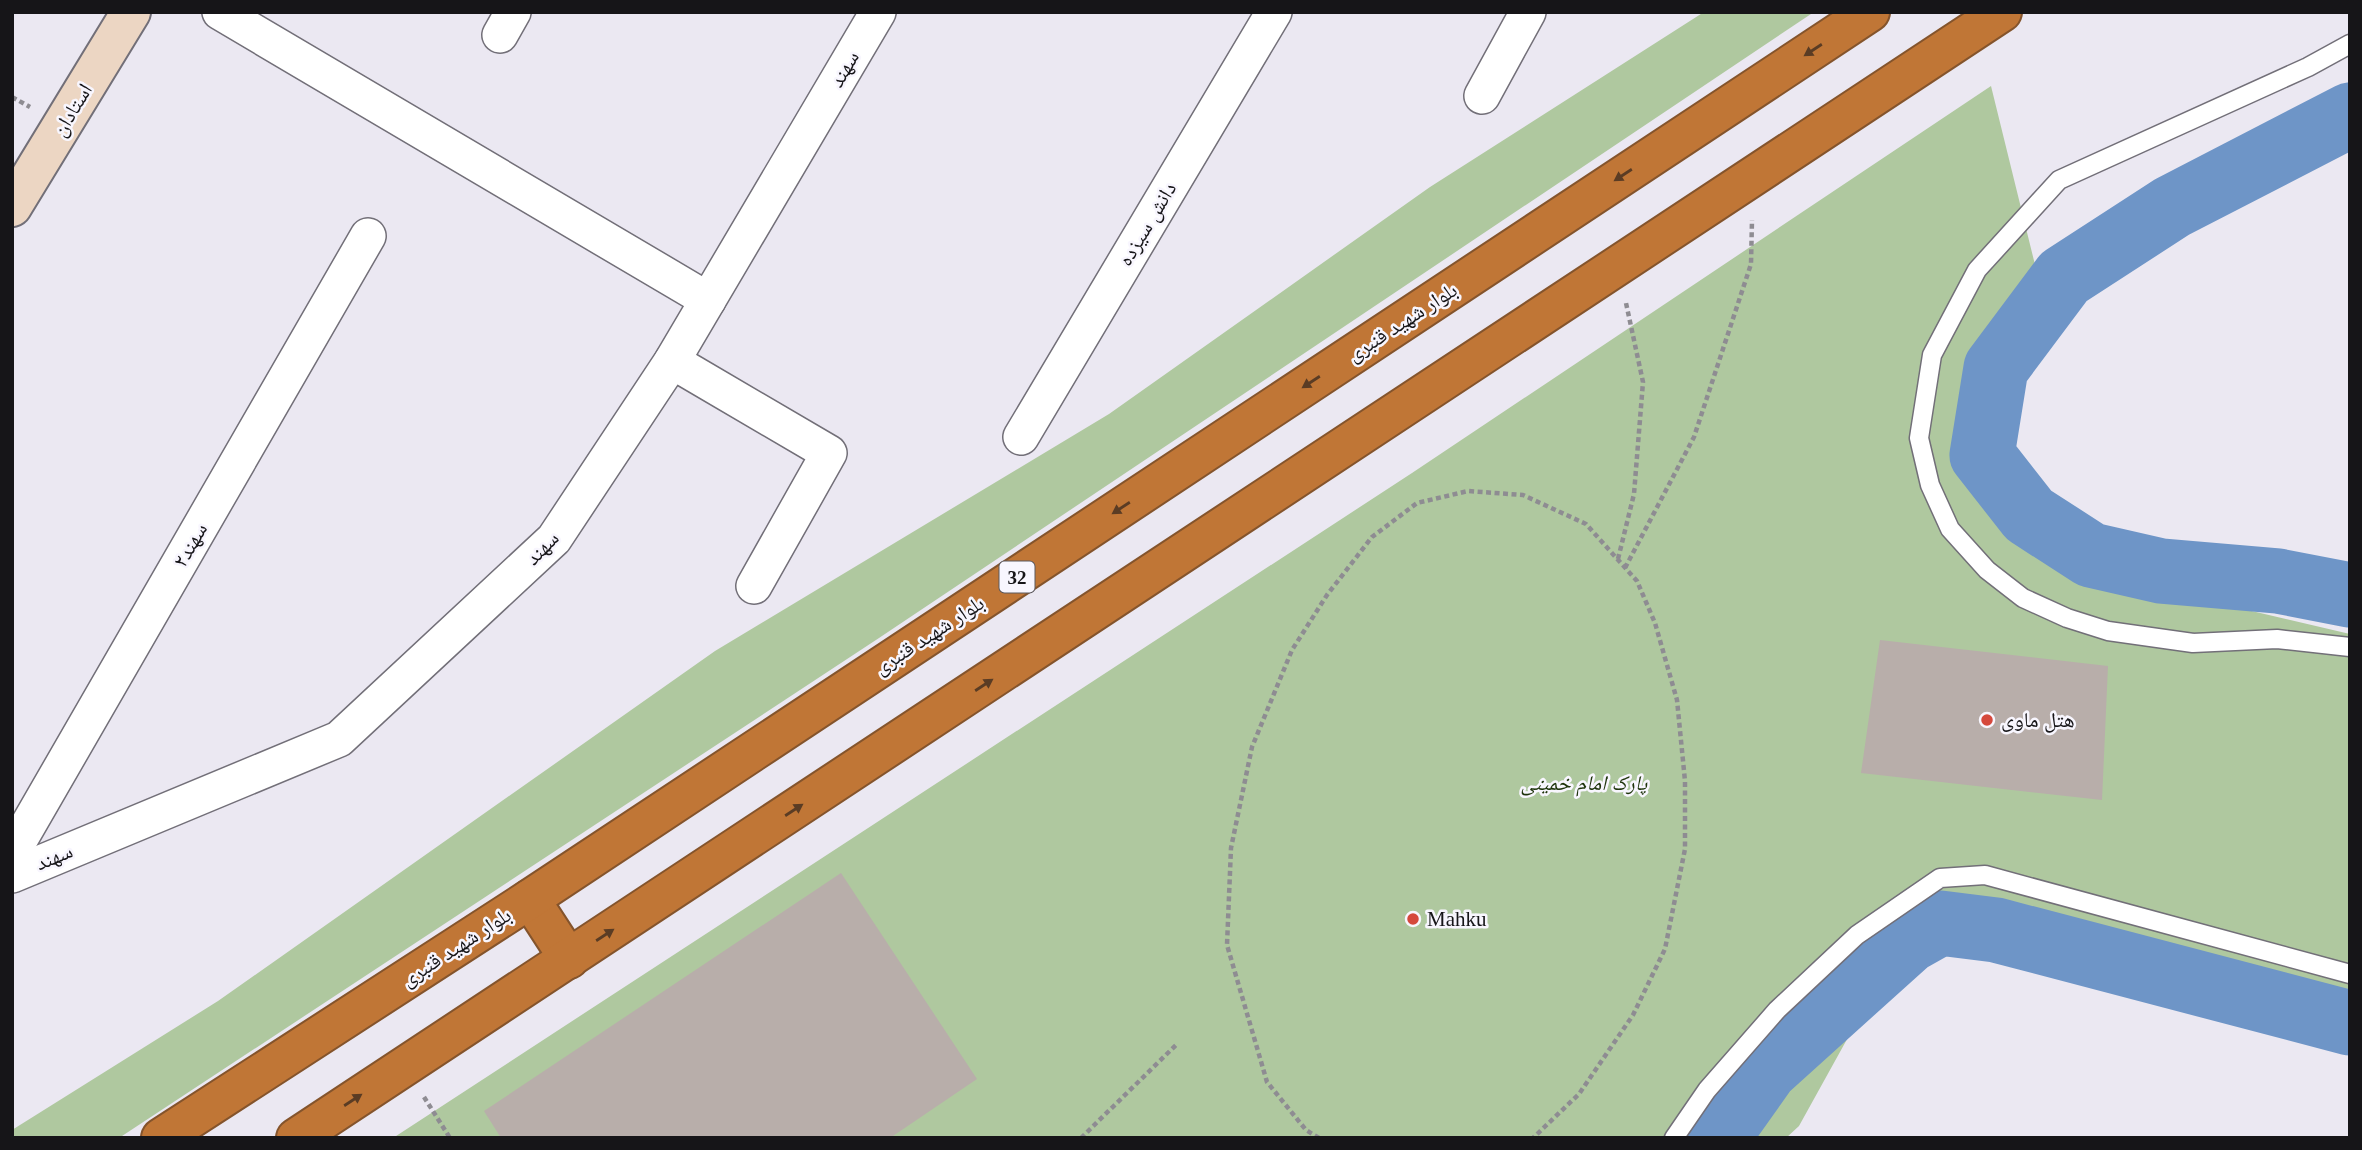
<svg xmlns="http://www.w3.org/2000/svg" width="2362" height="1150" viewBox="0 0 2362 1150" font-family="'Times New Roman','Noto Naskh Arabic',serif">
	<rect width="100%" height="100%" fill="#ebe8f2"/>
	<g fill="#afc89f">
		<polygon points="1704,12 1814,12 879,638 119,1138 12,1138 12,1130 218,1001 715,651 1109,414 1430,187"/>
		<polygon points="1991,86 2038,277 1959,430 2051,564 2350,634 2350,994 2083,927 1887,967 1799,1126 1786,1138 393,1138 1412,473"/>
	</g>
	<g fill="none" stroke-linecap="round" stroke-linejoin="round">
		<g stroke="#6e95c7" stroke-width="65">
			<polyline points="2350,115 2172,207 2064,277 1996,368 1982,455 2029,515 2091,555 2161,571 2278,581 2350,595"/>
			<polyline points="1717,1138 1766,1069 1908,941 1940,923 1996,930 2350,1023"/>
		</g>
	</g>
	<g fill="#b8aeaa">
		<polygon points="1880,640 2108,666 2102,800 1861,773"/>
		<polygon points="841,873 977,1079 890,1138 501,1138 484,1111"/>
	</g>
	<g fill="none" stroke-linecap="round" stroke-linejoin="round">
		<defs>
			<g id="lane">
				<polyline points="2350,44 2308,67 2059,180 1977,270 1932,355 1919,438 1930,485 1950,529 1987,570 2023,598 2067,618 2108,631 2193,643 2277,639 2350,647"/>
				<polyline points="1674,1138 1707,1090 1777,1010 1857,935 1940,878 1985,875 2350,974"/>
			</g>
			<g id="street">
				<polyline points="220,12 708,300"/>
				<polyline points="500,35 513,12"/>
				<polyline points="1482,96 1528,12"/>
				<polyline points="672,361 829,453 754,586"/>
				<polyline points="1021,437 1274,12"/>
				<polyline points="12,853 368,236"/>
				<polyline points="12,875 339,739 554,539 672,361 878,12"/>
			</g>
			<polyline id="secondary" points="12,207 131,12"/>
			<g id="highway">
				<polyline points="530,899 569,959"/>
				<polyline points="161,1138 530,899 1870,12"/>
				<polyline points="296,1138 2002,12"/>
			</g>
		</defs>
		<use href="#lane" stroke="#726f78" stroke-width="21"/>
		<use href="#street" stroke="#726f78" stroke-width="38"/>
		<use href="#secondary" stroke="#726f78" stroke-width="42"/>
		<use href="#highway" stroke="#84542c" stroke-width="42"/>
		<g stroke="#8e8c92" stroke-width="4.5" stroke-dasharray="5 3.5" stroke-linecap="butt">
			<polyline points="12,97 30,107"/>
			<polyline points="1618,559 1634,494 1643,382 1626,303"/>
			<polyline points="1625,568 1694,437 1751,264 1752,220"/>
			<polyline points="424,1097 450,1138"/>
			<polyline points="1081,1138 1176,1045"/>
			<polyline points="1319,1138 1306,1130 1267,1082 1227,945 1231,848 1252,747 1292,650 1327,595 1372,537 1417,503 1468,491 1523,495 1586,524 1637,581 1655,623 1677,700 1685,781 1685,849 1665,949 1633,1015 1579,1094 1533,1138"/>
		</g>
		<use href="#lane" stroke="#fff" stroke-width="18"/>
		<use href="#street" stroke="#fff" stroke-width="35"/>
		<use href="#secondary" stroke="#ecd6c3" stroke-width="38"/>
		<use href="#highway" stroke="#c07636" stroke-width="38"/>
	</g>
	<defs><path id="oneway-solid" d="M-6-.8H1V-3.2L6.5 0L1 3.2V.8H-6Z" transform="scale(1.75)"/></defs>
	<g fill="#5a3c24">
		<use href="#oneway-solid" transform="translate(1813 50) rotate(147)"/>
		<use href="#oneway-solid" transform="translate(1623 175) rotate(147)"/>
		<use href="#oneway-solid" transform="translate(1311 382) rotate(147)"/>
		<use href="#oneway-solid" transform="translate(1121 508) rotate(147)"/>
		<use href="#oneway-solid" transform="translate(984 685) rotate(-33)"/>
		<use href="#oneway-solid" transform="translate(794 810) rotate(-33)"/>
		<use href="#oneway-solid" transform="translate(605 935) rotate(-33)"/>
		<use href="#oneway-solid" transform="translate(353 1100) rotate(-33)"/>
	</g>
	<g fill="#d5483c" stroke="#f8f6fe" stroke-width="2.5">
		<circle cx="1987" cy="720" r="7"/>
		<circle cx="1413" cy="919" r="7"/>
	</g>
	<g text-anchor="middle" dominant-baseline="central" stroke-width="5" stroke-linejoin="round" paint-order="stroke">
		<rect fill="#f8f6fe" stroke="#5a585d" stroke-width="2" x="999.5" y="561.5" width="35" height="31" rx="5"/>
		<g font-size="19" font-weight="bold" fill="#161518">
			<text x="1017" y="577">32</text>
		</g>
		<g font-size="21" fill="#161518" stroke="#f8f6fe">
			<text transform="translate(844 69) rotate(-60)">سهند</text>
			<text transform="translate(72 110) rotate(-59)">استادان</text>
			<text transform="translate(1147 224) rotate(-59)">دانش سیزده</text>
			<text transform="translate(1402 322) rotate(-33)">بلوار شهید قنبری</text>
			<text transform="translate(190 545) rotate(-60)">سهند۲</text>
			<text transform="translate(542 548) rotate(-46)">سهند</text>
			<text transform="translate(929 635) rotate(-33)">بلوار شهید قنبری</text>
			<text transform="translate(54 857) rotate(-23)">سهند</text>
			<text transform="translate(456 947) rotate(-33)">بلوار شهید قنبری</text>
		</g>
		<g font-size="21" fill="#161518" stroke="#f8f6fe" text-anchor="start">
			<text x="2001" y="720">هتل ماوی</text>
			<text x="1427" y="919">Mahku</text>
		</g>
		<g font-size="21" font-style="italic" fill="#1e340b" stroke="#f8f6fe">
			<text x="1584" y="783">پارک امام خمینی</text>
		</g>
	</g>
	<rect width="2362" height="1150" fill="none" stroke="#161518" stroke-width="28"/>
</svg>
